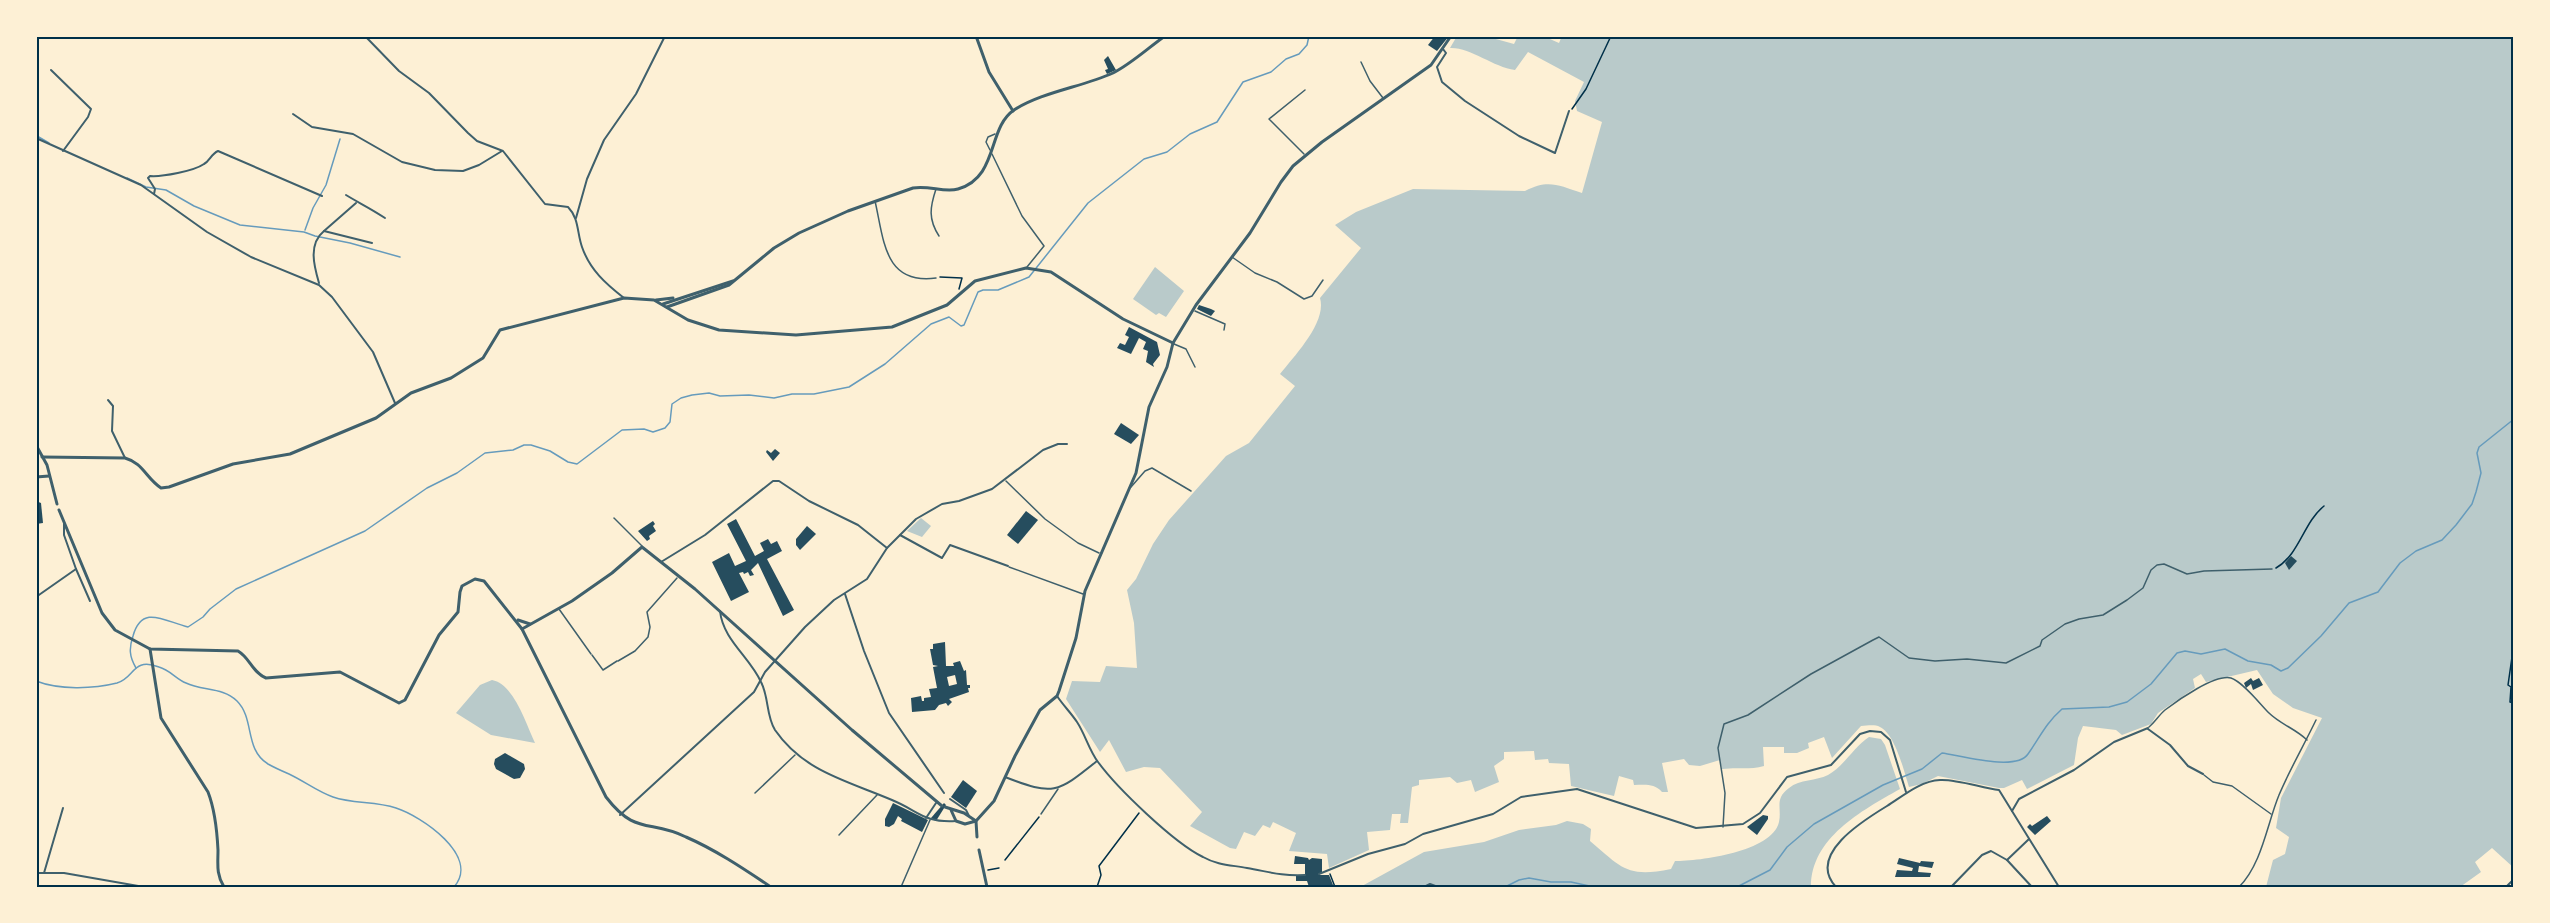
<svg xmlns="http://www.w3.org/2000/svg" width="2550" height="923" viewBox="0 0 2550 923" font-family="'Source Sans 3',sans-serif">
	<rect width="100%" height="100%" fill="#fdf0d5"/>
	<g fill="#b9caca">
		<path d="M1457 36H1485L1514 44 1518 36H1543L1559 43 1562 36H2514V868L2492 848 2475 862 2481 872 2460 887H2266L2273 860 2285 854 2289 837 2276 828 2281 798 2322 718 2293 708 2273 694 2257 670 2206 682 2201 674 2193 679 2195 688 2158 713 2151 724 2122 735 2116 730 2083 726 2078 738 2074 765 2027 789 2022 780 2004 788H1999L1938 776 1922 784 1909 787C1904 771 1895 734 1880 727 1874 724 1867 726 1861 726L1832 758 1824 737 1808 743 1809 748 1797 753H1784V747H1763L1764 766C1750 770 1737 767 1722 769L1720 760 1700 766 1689 765 1684 759 1662 763 1668 792H1662C1654 783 1645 785 1634 785L1633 780 1619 776 1614 796 1571 786 1569 764 1549 763 1548 759 1535 760 1534 751 1504 752V759L1494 766 1499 782 1475 792 1471 780 1457 783 1450 777 1419 780V785L1412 787 1408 823H1400L1401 814H1392L1390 830 1367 832 1369 850 1329 868 1327 854 1289 851 1296 833 1273 822 1270 828 1263 825 1255 836 1244 832 1236 849 1230 848 1190 826 1202 812 1160 768 1144 767 1126 772 1109 740 1100 752 1066 699 1072 681 1100 682 1106 666 1137 668 1134 623 1127 590 1136 579 1153 544 1169 520 1226 456 1249 443 1295 386 1280 374C1295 355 1327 322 1320 298L1361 248 1335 225 1356 212 1413 189 1525 191C1548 179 1558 185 1582 193L1602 122 1577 111 1575 101 1584 82 1528 52 1515 70C1493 67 1470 47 1450 48Z"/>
		<polygon points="1155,267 1184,291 1166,317 1159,313 1156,315 1133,299"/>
		<polygon points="921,518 931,526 922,537 907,531"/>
		<path d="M492 680C514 684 526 724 535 743L491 735 456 713 480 685Z"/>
		<path d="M1869 737 1881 739 1885 745 1900 789C1861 811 1811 838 1811 887L1362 886 1424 852 1484 842 1519 830 1556 825 1567 821 1583 824 1591 829 1590 841C1622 868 1627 878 1671 869L1675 861C1700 861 1772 852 1779 822 1782 808 1774 799 1789 788 1800 779 1816 781 1828 775 1844 766 1854 747 1869 737Z"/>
	</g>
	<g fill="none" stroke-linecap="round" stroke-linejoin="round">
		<g stroke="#669bbc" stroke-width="1.5">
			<polyline points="37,136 49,143"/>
			<polyline points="127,178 146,187 166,190 194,206 240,225 304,232 315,236 350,243 400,257"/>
			<polyline points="305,230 313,208 326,185 340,139"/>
			<path d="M136 668C129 656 129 648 133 636 142 604 164 621 188 627L203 617 210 609 236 589 365 531 427 488 457 473 485 453 513 450 524 445H531L550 451 568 462 577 464 622 430 644 429 653 432 665 428 670 422 672 404 681 398 692 395 709 393 720 396 749 395 774 398 792 394H814L849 387 885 364 931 324 949 317 961 326 964 325 978 292 983 290H998L1029 277 1088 203 1144 159 1167 152 1190 134 1217 122 1243 82 1271 72 1286 59 1299 54 1307 45 1309 36"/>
			<path d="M36 681C59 690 93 689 117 683 135 678 132 657 159 667 170 670 176 679 186 683 202 691 223 687 237 701 255 719 244 749 268 764 275 768 282 771 289 774 304 781 318 792 333 797 353 804 375 801 396 808 421 816 481 856 454 887"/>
			<polyline points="1505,887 1519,880 1529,878 1551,882 1571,882 1594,887"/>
			<path d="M1737 887 1770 870 1787 847 1814 824 1883 785 1922 769 1942 753C1959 755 2016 772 2028 754 2040 737 2046 723 2062 709L2109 707 2127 702 2151 684 2177 653 2185 651 2201 654 2225 649 2248 661 2271 665 2281 671 2288 668 2321 636 2349 603 2378 592 2400 563 2416 551 2442 540 2456 525 2472 504 2476 492 2481 473 2477 453 2479 447 2514 419"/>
		</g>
	</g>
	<g fill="#264d5e" fill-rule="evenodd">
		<polygon points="1435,36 1449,36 1437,51 1428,45"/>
		<polygon points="1108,56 1116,70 1107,74 1105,70 1108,69 1104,60"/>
		<polygon points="1199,305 1211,309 1215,311 1211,316 1197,309"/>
		<polygon points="1129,327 1157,342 1160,355 1153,364 1154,367 1146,362 1148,351 1143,349 1146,342 1139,338 1131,354 1117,348 1120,343 1125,345 1129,337 1125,335"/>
		<polygon points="1121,423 1139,435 1131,444 1114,434"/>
		<polygon points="775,449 780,453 773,461 766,452 767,450 771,453"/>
		<polygon points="36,501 41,503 43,523 36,524"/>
		<polygon points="1026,511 1038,520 1018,544 1007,535"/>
		<polygon points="736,519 755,556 764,551 760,543 768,539 771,544 777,541 782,551 767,559 794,610 783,616 758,563 751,570 754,575 750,576 748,572 744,574 743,572 739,573 749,592 731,601 712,562 729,553 735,566 746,561 727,524"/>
		<polygon points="653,521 655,524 653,526 656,531 649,536 650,539 647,541 638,531"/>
		<polygon points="807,526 816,534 800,550 796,545 796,539"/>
		<polygon points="2291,556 2297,561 2289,570 2285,563"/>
		<path d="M945 642 946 666H954L953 663 960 661 964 671 966 670 967 685H970V688H968L969 692 949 699 952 702 948 706 946 703 939 705 935 710 912 712 911 698 921 696 922 701H924V698L931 697 929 689 937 688 933 667 938 666 933 665 930 649H933V644ZM955 675 957 684 949 686 947 677Z"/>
		<polygon points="2251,678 2253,681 2259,678 2263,685 2253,690 2251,684 2246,688 2244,683"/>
		<polygon points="505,753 524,764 525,769 520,778 514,779 496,769 494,764 495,759"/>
		<polygon points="963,780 977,791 966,808 951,797"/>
		<polygon points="893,803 928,820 922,832 901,821 902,819 898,816 894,824 889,827 885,826 885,819"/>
		<polygon points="944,803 946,805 936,821 931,818"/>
		<polygon points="1763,815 1768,816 1768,819 1757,835 1747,827"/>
		<polygon points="2047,816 2051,821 2035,835 2027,827 2030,824 2032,826"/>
		<polygon points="1295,856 1308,858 1309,860 1312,858 1322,859 1322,872 1319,875 1329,875 1333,885 1309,887 1307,881 1296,881 1296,876 1305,875 1305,864 1294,864"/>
		<polygon points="1899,858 1920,863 1921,861 1934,862 1932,868 1919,866 1918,872 1931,873 1930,877 1895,877 1897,870 1912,871 1913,868 1897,864"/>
	</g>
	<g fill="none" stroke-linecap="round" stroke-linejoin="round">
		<g stroke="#003049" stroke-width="1.5">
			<polyline points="1572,109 1586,89 1611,36"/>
			<polyline points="940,277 962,278 959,289"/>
			<path d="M2276 568C2300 554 2303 523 2324 506"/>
			<polyline points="2514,643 2508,685 2511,687 2510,702 2514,703"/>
			<polyline points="1005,860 1039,817"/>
			<polyline points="988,870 999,868"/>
			<polyline points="1330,874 1335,887"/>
			<polyline points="1097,887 1101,875 1099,866 1139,813"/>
		</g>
		<g stroke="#3f606c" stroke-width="1.5">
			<polyline points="1361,62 1370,81 1383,98"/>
			<polyline points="990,150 986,142 988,137 995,134"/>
			<polyline points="992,154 1022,216 1044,246 1027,267"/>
			<polyline points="1304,154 1269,119 1305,90"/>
			<path d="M936 189C930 207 928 219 939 236"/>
			<path d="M875 201C884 240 884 285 936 278"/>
			<polyline points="1232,257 1255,273 1277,282 1304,299 1312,296 1323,280"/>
			<polyline points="1195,311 1225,324 1224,330"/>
			<polyline points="1174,344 1186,349 1195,367"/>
			<polyline points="1006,481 1045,519 1078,543 1099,553"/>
			<polyline points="1131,487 1145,471 1152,468 1191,491"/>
			<polyline points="614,518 642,546"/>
			<polyline points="1009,567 1083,594"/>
			<polyline points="559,609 591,654"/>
			<polyline points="618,661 635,651 648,637 650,627 647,612 677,578"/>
			<path d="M2149 727C2155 722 2159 715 2165 710 2178 700 2215 674 2231 678 2243 682 2260 704 2269 713 2280 724 2296 729 2307 740"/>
			<polyline points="2204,775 2213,782 2232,786 2271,814"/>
			<polyline points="755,793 795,755"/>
			<polyline points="1041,814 1058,789"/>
			<polyline points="1723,827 1725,793 1718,748 1724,724 1748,715 1811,674 1873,640 1879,637 1909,658 1935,661 1967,659 2006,663 2040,646 2042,640 2065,624 2079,619 2103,615 2127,600 2143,588 2151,570 2157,565 2164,564 2187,574 2204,571 2272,569"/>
			<polyline points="839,835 877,795"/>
			<polyline points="901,887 930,820"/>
			<path d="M2239 887C2262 864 2267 824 2279 795 2290 769 2304 745 2316 720"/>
		</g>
		<polyline stroke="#3f606c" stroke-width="1.5" points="592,655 603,670 617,661"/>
		<g stroke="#3f606c" stroke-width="2">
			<path d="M365 36 399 71 429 93 468 133 477 141 503 151 545 204 568 207C579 218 577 233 582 247 590 270 606 284 624 298"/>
			<polyline points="1443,49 1446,53 1437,67 1442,82 1465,101 1519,136 1555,153 1569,111"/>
			<polyline points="51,70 91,109 88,117 63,151"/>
			<polyline points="293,114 312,127 353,134 402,162 435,170 463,171 479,165 502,151"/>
			<polyline points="36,138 141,185 207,232 251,257 319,285 332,297 373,352 395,403"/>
			<path d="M154 194 155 189 148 178 150 176C162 177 194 171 204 164 210 161 211 154 218 151L322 196"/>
			<path d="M346 195C359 203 370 208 385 218"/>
			<polyline points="576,218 587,179 604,140 636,94 665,36"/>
			<polyline points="324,231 356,203"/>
			<path d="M319 283C314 266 308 244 324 231L372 243"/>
			<polyline points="108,400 113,406 112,431 125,458"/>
			<polyline points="900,535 942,558 950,545 1008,566"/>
			<polyline points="661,562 705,535 773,481 779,481 809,501 858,525 887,548"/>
			<polyline points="76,569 90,601"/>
			<polyline points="845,594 864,651 889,713 944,793"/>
			<polyline points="36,597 76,569 64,535 64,524"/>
			<path d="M720 611C723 640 750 657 761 682 769 697 766 716 775 730 804 772 848 781 892 800 919 811 923 823 956 821"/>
			<path d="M1057 696C1063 705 1071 713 1077 722 1085 734 1089 750 1098 762 1117 788 1174 843 1203 857 1217 865 1231 865 1247 868 1270 872 1280 876 1305 875"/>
			<polyline points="2148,729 2170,745 2188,766 2203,774"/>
			<path d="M1005 777C1054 796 1057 793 1097 761"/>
			<polyline points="950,799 966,810 969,816"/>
			<polyline points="2012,811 2019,799 2074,770 2114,742 2148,728"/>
			<polyline points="620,815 754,692 765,672 805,627 834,600 867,579 887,548 916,519 942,504 959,501 992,489 1043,450 1058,444 1067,444"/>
			<polyline points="926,818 936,803"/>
			<polyline points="2007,860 2029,839"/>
			<polyline points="36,873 64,873 144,887"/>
			<polyline points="44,873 63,808"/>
			<polyline points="1319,874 1368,854 1405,844 1423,834 1493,814 1521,797 1577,789 1696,828 1743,824 1760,813 1787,777 1831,765 1860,734 1870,731 1881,732 1890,740 1906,792"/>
			<polyline points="1424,887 1430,884 1438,887"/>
			<path d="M1836 887C1806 855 1864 820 1887 806 1903 796 1920 781 1940 780 1957 779 1982 788 1999 790L2059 887"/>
			<polyline points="1951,887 1982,855 1991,851 2007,860 2032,887"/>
			<polyline points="2506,887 2514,879"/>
		</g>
		<g stroke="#3f606c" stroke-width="3">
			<polyline points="976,36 989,72 1013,111"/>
			<polyline points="656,300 673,298"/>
			<polyline points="663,304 733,281"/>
			<path d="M667 307 729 285 774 248 799 233 848 211 913 188C929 185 944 193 958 189 999 177 987 128 1014 110 1042 92 1082 87 1113 73 1131 64 1148 48 1165 36"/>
			<polyline points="36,445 47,465 57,504"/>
			<path d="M42 457 125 458C143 463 146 478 161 488L169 487 233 464 290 454 376 418 411 393 451 378 483 358 500 330 624 298 654 300 688 320 719 330 796 335 892 327 947 305 975 281 1026 268 1051 272 1123 319 1173 343"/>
			<polyline points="36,477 49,476"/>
			<path d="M59 510 102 613 115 630 150 649 238 651C250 658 252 672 266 678L340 672 399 703 405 700 439 635 458 612 460 592 462 586 475 579 484 581 522 629 572 601 612 573 642 547 695 589 852 730 942 806"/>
			<polyline points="518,620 530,624"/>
			<path d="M522 629 606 797C636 836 649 819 686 837 716 850 744 869 771 887"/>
			<path d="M150 649 161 718 208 792C215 810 217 830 218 850 218 864 216 874 224 887"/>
			<polyline points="945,807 964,813 976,821 965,824 956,821 951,810"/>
			<polyline points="977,837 976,821 994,801 1015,756 1040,710 1057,696 1059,691 1076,638 1085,591 1136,473 1149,407 1167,367 1173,343 1196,305 1250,233 1281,182 1293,166 1322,142 1431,65 1451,36"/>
			<polyline points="979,850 987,887"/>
		</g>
	</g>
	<rect width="2550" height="923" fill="none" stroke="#fdf0d5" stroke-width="75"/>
	<rect x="38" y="38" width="2474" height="848" fill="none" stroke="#003049" stroke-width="2"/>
</svg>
